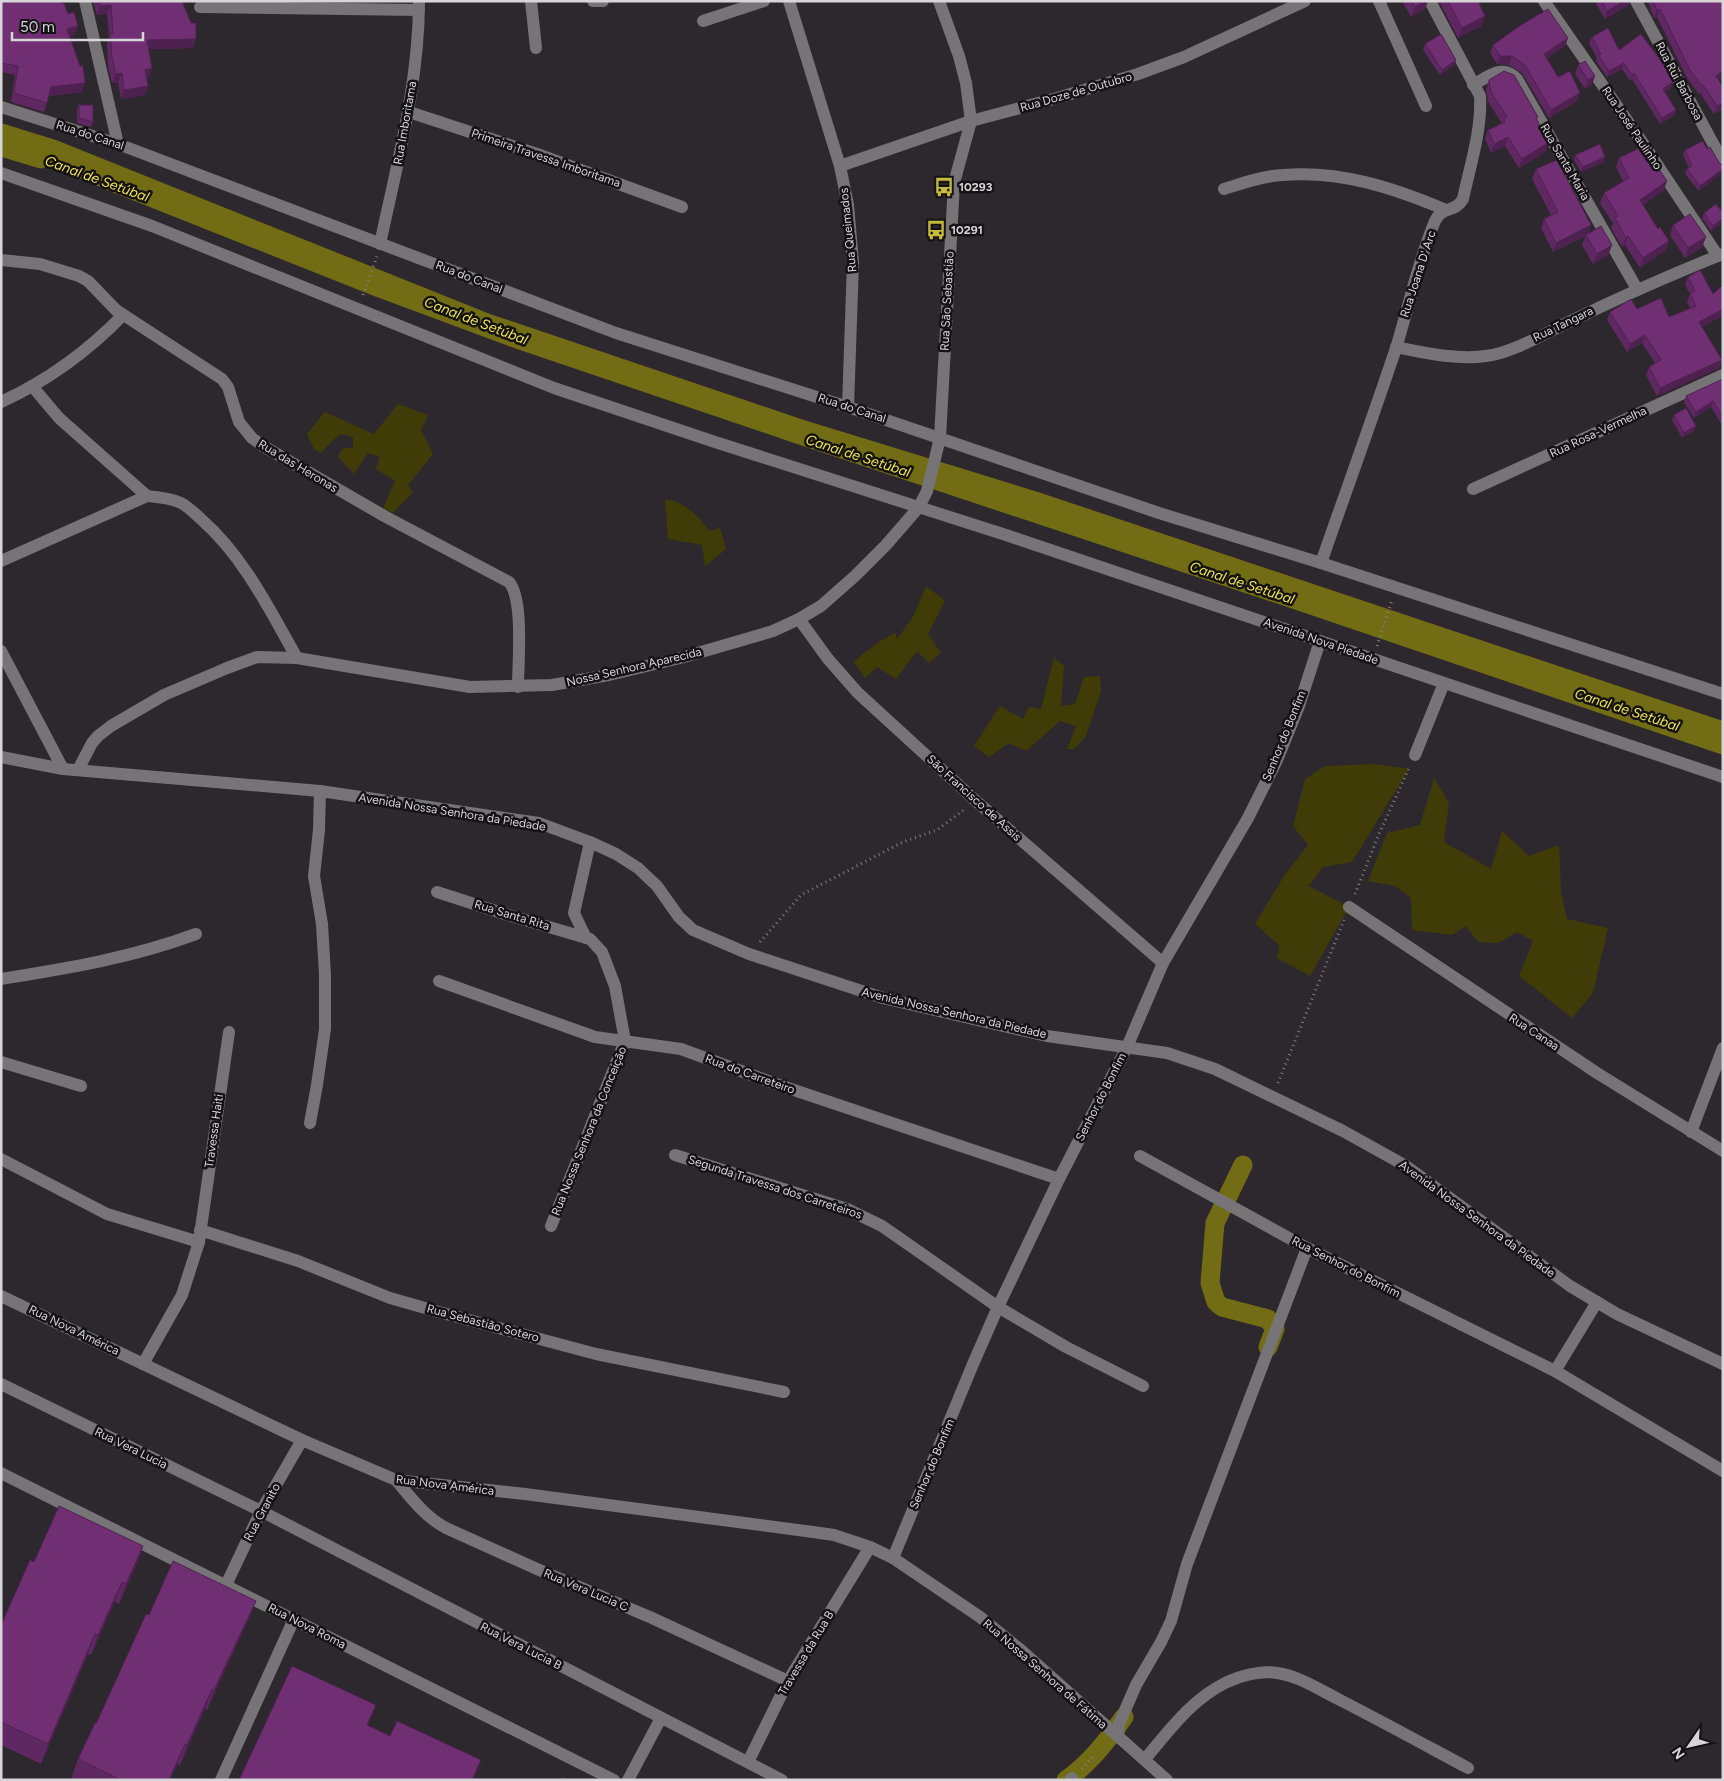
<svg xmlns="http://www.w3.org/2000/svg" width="1724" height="1781" viewBox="0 0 1724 1781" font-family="Figtree,sans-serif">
	<rect width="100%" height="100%" fill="#2d282d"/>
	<g fill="#403c07">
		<polygon points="398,404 428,415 421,430 433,454 408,485 413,492 393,513 383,508 395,481 376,469 380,457 368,453 354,474 338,457 342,449 353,447 353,437 341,434 332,441 321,453 314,449 307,434 325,412 374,434"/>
		<path d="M665 499C685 502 697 514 709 531L720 528 726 549 705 566 702 545 668 539Z"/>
		<path d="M926 586 945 601 928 634 941 653 929 663 917 651 896 679 877 667 865 678 854 662C867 650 879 641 895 633L897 639 913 617Z"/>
		<polygon points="1054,658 1064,666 1061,706 1075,704 1084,677 1100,676 1101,691 1086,736 1074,749 1067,749 1076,726 1060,721 1026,751 1009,743 989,757 974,746 1000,706 1023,719 1029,707 1041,709"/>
		<polygon points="1374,764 1409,769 1352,862 1323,867 1309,886 1349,907 1310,976 1277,958 1279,945 1255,924 1284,876 1308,845 1293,826 1305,779 1325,766"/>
		<polygon points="1434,778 1449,803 1444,842 1491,869 1502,831 1529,856 1559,845 1561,892 1567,919 1608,928 1593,993 1572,1018 1519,976 1533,941 1517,932 1499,943 1478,942 1466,926 1452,935 1412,930 1411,898 1395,886 1368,881 1387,833 1420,825"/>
	</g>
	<polygon fill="#726c14" points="1,123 56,140 490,314 804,420 1038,492 1723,721 1723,755 1299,611 800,445 517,349 374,296 107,190 22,153 1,147"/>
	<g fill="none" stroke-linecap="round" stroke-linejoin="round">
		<g stroke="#726c14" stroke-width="19">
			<polyline points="1,147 41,159"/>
			<polyline points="1243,1165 1215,1223 1210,1283 1216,1302 1222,1307 1268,1319 1275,1329 1268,1347"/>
			<path d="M1066 1780C1088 1765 1110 1738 1124 1717"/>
		</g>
		<g stroke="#827e82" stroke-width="3" stroke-dasharray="1 4" stroke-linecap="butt">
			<polyline points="363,295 377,256"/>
			<polyline points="1377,646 1392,600"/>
			<polyline points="1355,894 1379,834 1410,766"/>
			<polyline points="760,942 801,895 903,842 937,830 965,809"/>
			<polyline points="1278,1083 1344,920"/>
			<polyline points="1082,1769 1095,1754"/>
		</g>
		<g stroke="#767476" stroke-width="12">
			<polyline points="85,1 118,144"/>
			<polyline points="531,1 536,48"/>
			<polyline points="593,1 603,1"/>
			<polyline points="789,1 840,166 848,205 853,262 848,407"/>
			<polyline points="1379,1 1426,106"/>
			<polyline points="1544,1 1640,139 1718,256"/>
			<polyline points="1636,1 1723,162"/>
			<polyline points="200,7 419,10"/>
			<polyline points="703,21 764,1"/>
			<path d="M1473 85C1488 77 1502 63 1517 79L1637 289"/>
			<polyline points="1,107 118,144 616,333 848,407 1159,513 1321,563 1723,694"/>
			<polyline points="409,112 537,154 682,207"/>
			<polyline points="840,166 971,121 1057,98 1138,74 1184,57 1305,1"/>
			<polyline points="1,173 152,226 554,388 715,442 1006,535 1723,777"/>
			<path d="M1224 189C1243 183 1263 176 1283 175 1340 170 1394 188 1446 210"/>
			<path d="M380 244C397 164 419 83 419 1"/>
			<path d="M1 260 40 264 79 276 88 281 116 310 222 379 228 387 239 422 252 438 263 446 386 517 509 582C524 599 518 663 518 687"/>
			<path d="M1396 347C1426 353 1456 360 1486 356 1513 353 1549 331 1573 320 1623 296 1672 274 1723 254"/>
			<polyline points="32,386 59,418 147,496"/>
			<path d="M1 402C47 381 89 350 123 315"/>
			<polyline points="1473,489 1723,375"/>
			<path d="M147 496C158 497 171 498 181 503 189 507 195 514 202 520 244 557 269 609 297 658"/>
			<polyline points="1,561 147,496"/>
			<path d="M1321 563C1346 491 1372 420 1396 348 1409 306 1418 261 1435 221 1442 206 1455 213 1463 199 1470 166 1482 130 1480 96L1430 1"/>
			<polyline points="799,619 828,659 858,693 976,801 1163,963"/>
			<polyline points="1,651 63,769"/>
			<polyline points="1415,755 1444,683"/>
			<polyline points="1,757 63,769 320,791 539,823 590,842 616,854 638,868 657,886 679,917 693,930 749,954 883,998 1047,1036 1167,1053 1215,1069 1343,1131 1406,1166 1570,1286 1617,1314 1723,1364"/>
			<polyline points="78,770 92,743 98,736 111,726 164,695 227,668 257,657 297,658 470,687 552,685 609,675 684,657 773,631 799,619 821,606 855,576 886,545 919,507 927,491 940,438 954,183 971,121 966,83 959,56 939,1"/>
			<polyline points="437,892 505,914 590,939 602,952 615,986 625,1041 551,1226"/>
			<polyline points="1349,907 1597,1073 1723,1151"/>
			<polyline points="586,938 574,913 590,842"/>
			<path d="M1 979C69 968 131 958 196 934"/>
			<polyline points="439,981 595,1037 681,1049 779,1085 1059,1179"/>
			<polyline points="1,1062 81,1086"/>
			<polyline points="310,1123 317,1085 325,1029 325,975 322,924 314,876 319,830 320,791"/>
			<polyline points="1691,1132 1723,1048"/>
			<polyline points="675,1155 847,1209 882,1226 998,1307 1066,1347 1143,1386"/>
			<polyline points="1140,1156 1307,1248 1555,1371 1723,1471"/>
			<polyline points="1,1159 107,1214 199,1242"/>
			<polyline points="200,1230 298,1261 390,1298 439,1312 596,1354 784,1392"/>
			<polyline points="1,1296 302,1440 396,1480 525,1494 813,1532 834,1535 870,1547 893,1558 980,1617 1022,1651 1167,1780"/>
			<polyline points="143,1364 182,1295 199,1242 229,1032"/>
			<polyline points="1555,1371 1597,1302"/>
			<polyline points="1,1384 261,1511 782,1780"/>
			<polyline points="1,1473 614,1780"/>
			<path d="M396 1480C411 1498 425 1517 446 1528L537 1569 652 1618 788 1681"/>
			<polyline points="893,1558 973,1364 998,1307 1059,1179 1127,1047 1163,963 1248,818 1277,760 1299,706 1320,641"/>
			<polyline points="226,1585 261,1511 302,1440"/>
			<polyline points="1118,1736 1119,1724 1136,1685 1161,1642 1171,1621 1187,1564 1307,1248"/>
			<path d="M1145 1759C1169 1731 1191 1700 1225 1683 1239 1676 1261 1670 1277 1673 1299 1676 1320 1690 1340 1700 1383 1722 1425 1745 1468 1768"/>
			<polyline points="748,1762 788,1681 870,1547"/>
			<polyline points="221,1780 294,1619"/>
			<polyline points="628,1780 661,1718"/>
			<polyline points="1070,1780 1072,1778 1073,1780"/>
		</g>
	</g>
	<g fill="#602863">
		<polygon points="1,1 62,4 68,14 78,26 74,35 70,36 82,92 49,96 44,112 11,102 15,75 1,72"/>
		<polygon points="93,1 196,1 183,3 193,48 149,49 149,77 147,78 148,86 145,95 121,99 118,83 112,83 108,66 107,42 109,36 107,14 97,15"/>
		<polygon points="1402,1 1428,1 1425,9 1411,17"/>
		<polygon points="1439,1 1478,1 1485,16 1481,26 1458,38"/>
		<polygon points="1597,1 1630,1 1629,5 1605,19 1596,4"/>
		<polygon points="1648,1 1723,1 1723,77 1718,80 1723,87 1723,109 1714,114 1700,93 1699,94 1687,78 1657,17 1654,18 1652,13"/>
		<polygon points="1592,37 1619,50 1673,82 1671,88 1665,92 1676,110 1674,116 1660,124 1632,79 1630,81 1622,69 1607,77 1596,61 1597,58 1589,43"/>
		<polygon points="1568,38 1565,46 1547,58 1558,77 1577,101 1549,118 1522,73 1509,65 1497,64 1490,53 1493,45"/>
		<polygon points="1425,44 1454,65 1440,75 1423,50"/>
		<polygon points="1578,65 1592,85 1585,89 1575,74"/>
		<polygon points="1489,80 1537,119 1548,143 1545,152 1519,168 1505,146 1491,153 1485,139 1488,130 1502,124 1488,101 1486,89"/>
		<polygon points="79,105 93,122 91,127 77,123 77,110"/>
		<polygon points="1707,149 1720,164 1699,191 1685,174 1687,169 1689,168 1683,155 1685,150"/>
		<polygon points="1575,155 1604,162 1581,172 1574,160"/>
		<polygon points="1619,158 1664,190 1643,205 1658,229 1669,241 1666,250 1640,268 1625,245 1622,247 1611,228 1613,223 1600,203 1604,193 1623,181 1616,167"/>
		<polygon points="1536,169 1591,225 1588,234 1612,245 1608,255 1593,264 1582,245 1586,235 1587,235 1553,252 1541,228 1544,219 1551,215 1532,179"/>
		<polygon points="1704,213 1723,213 1723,222 1711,231 1702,218"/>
		<polygon points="1673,225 1706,237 1702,247 1685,258 1670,235"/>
		<polygon points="1700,270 1702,327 1722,360 1719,368 1657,396 1646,375 1649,367 1655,363 1642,343 1627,352 1607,320 1610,312 1637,309 1669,317 1690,308 1687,302 1690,294 1685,285 1688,277"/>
		<polygon points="1723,379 1723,427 1711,407 1694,418 1684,402 1686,396"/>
		<polygon points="1674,415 1696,426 1694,431 1682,438 1672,420"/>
		<polygon points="143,1546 136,1566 119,1604 115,1601 91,1655 88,1654 41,1764 1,1745 1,1625"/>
		<polygon points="256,1601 248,1620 207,1710 205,1709 180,1765 177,1764 170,1780 72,1780 71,1779 78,1759 149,1615"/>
	</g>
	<g fill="#4e2150">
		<polygon points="177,1 196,1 176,3"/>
		<polygon points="1425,1 1428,1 1425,9 1411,17 1415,7"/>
		<polygon points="1624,1 1630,1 1629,5 1605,19 1607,11"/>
		<polygon points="111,5 107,14 97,15 100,6"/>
		<polygon points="1660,9 1657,17 1654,18 1657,10"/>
		<polygon points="1485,16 1481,26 1458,38 1462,28"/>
		<polygon points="78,26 74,35 64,38 67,29"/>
		<polygon points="1568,38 1565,46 1541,62 1544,54"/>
		<polygon points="196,39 193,48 144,49 147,40"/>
		<polygon points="1500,56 1512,56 1509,65 1497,64"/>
		<polygon points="1456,60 1454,65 1440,75 1442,70"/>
		<polygon points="1624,63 1622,69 1607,77 1609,71"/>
		<polygon points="152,68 149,77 142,79 145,70"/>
		<polygon points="1723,71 1723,77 1713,84 1716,76"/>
		<polygon points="122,73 118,83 112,83 116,74"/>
		<polygon points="1634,73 1632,79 1630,81 1632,75"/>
		<polygon points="1595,76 1592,85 1585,89 1588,80"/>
		<polygon points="1673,82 1671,88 1661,95 1663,89"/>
		<polygon points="85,83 82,92 48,96 51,87"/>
		<polygon points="1703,85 1700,93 1699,94 1702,86"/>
		<polygon points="148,86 145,95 121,99 124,90"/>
		<polygon points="1580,93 1577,101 1549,118 1551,110"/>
		<polygon points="1723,103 1723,109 1714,114 1717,106"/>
		<polygon points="1676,110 1674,116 1660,124 1662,118"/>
		<polygon points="1508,137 1505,146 1491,153 1494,144"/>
		<polygon points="1548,143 1545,152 1519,168 1522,159"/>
		<polygon points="1605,157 1604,162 1581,172 1583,167"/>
		<polygon points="1723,169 1723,172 1699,191 1700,186"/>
		<polygon points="1667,181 1664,190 1637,210 1640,200"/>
		<polygon points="1723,218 1723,222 1711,231 1713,226"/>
		<polygon points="1591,225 1588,234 1553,252 1556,243"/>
		<polygon points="1628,236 1625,245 1622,247 1626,238"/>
		<polygon points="1706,237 1702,247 1685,258 1688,248"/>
		<polygon points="1669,241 1666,250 1640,268 1643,258"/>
		<polygon points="1612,245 1608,255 1593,264 1597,254"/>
		<polygon points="1723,309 1723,316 1696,330 1699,322"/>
		<polygon points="1645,335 1642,343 1627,352 1630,344"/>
		<polygon points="1722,360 1719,368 1657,396 1660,388"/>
		<polygon points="1713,401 1711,407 1694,418 1696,412"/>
		<polygon points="1696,426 1694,431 1682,438 1684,433"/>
		<polygon points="143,1546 136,1566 119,1604 126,1584"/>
		<polygon points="122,1582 115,1601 91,1655 98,1635"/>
		<polygon points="256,1601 248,1620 207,1710 214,1690"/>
		<polygon points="95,1634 88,1654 41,1764 48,1744"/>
		<polygon points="212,1689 205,1709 180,1765 187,1745"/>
		<polygon points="376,1705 360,1745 367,1725"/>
		<polygon points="185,1744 177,1764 170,1780 169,1780"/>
		<polygon points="481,1760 474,1779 472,1780"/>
	</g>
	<g fill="#702f73" stroke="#4e2150">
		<polygon points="1,1 61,1 62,4 64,3 68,14 74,12 78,26 67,29 80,66 83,66 85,83 51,87 47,103 14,93 18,66 1,63"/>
		<polygon points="99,1 182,1 191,23 196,23 196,39 147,40 152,68 145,70 148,86 124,90 122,73 116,74 112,57 110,33 113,33 111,5 100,6"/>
		<polygon points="1412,1 1425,1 1415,7"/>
		<polygon points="1448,1 1478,1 1485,16 1462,28"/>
		<polygon points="1602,1 1624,1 1607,11"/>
		<polygon points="1653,1 1723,1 1723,71 1716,76 1723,87 1723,103 1717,106 1703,85 1702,86 1690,70 1660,9 1657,10"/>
		<polygon points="1548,9 1568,38 1544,54 1558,77 1570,71 1580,93 1551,110 1525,65 1512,56 1500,56 1493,45 1521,25"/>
		<polygon points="1608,28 1619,50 1641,34 1673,77 1673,82 1663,89 1676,110 1662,118 1634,73 1632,75 1624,63 1609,71 1598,55 1601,54 1592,37"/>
		<polygon points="1441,34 1456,60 1442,70 1425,44"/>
		<polygon points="1585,61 1595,76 1588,80 1578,65"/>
		<polygon points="1504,71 1514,75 1538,117 1536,118 1548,143 1522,159 1508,137 1494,144 1488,130 1505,122 1504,119 1507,117 1491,92 1489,80"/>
		<polygon points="79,105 93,105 93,122 79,118"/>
		<polygon points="1703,141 1707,149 1710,147 1720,164 1723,164 1723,169 1700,186 1687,169 1692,166 1685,150"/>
		<polygon points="1600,144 1605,157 1583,167 1575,155"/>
		<polygon points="1643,146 1667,181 1640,200 1658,229 1660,227 1669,241 1643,258 1628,236 1626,238 1615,218 1618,216 1604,193 1629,178 1619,158"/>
		<polygon points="1557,160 1591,225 1556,243 1544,219 1558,212 1536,169"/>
		<polygon points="1716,204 1723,213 1723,218 1713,226 1704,213"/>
		<polygon points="1690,214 1706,237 1688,248 1673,225"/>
		<polygon points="1601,226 1612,245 1597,254 1586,235"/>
		<polygon points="1700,270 1713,294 1723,285 1723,309 1699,322 1722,360 1660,388 1649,367 1661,360 1645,335 1630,344 1610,312 1631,299 1637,309 1661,298 1669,317 1696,306 1690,294 1695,291 1688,277"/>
		<polygon points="1723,379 1723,417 1713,401 1696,412 1686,396"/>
		<polygon points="1686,408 1696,426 1684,433 1674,415"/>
		<polygon points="59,1506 143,1546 126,1584 122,1582 98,1635 95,1634 48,1744 1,1722 1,1625 30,1560 34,1562"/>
		<polygon points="173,1561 256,1601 214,1690 212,1689 187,1745 185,1744 169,1780 121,1780 78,1759 95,1723 96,1724 146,1614 149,1615"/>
		<polygon points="292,1666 376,1705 367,1725 390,1736 397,1721 481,1760 472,1780 239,1780"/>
		<polygon points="562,1777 568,1780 561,1780"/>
	</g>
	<defs>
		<symbol id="bus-bare" viewBox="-9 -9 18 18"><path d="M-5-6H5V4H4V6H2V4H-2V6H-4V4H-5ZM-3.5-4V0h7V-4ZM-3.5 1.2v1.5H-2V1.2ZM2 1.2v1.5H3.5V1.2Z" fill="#c5bc3d" stroke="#141214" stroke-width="2.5" paint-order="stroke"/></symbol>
	</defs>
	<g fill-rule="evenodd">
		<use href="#bus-bare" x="930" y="173" width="28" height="28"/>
		<use href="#bus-bare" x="922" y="216" width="28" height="28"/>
	</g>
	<g text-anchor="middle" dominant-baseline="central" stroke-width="5" stroke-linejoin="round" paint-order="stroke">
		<g font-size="12" fill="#d8d5d8" stroke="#141214">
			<text transform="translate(1679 81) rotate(62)">Rua Rui Barbosa</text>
			<text transform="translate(1076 92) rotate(-16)">Rua Doze de Outubro</text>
			<text transform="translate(405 123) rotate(-80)">Rua Imboritama</text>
			<text transform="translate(1632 128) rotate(56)">Rua José Paulinho</text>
			<text transform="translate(90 135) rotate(18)">Rua do Canal</text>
			<text transform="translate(546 158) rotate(19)">Primeira Travessa Imboritama</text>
			<text transform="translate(1565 162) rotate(60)">Rua Santa Maria</text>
			<text transform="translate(848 230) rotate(-96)">Rua Queimados</text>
			<text transform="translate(1418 274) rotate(-72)">Rua Joana D' Arc</text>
			<text transform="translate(469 277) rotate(21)">Rua do Canal</text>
			<text transform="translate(947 301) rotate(-87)">Rua São Sebastião</text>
			<text transform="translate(1563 324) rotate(-26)">Rua Tangara</text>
			<text transform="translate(852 408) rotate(18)">Rua do Canal</text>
			<text transform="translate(1598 432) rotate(-25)">Rua Rosa-Vermelha</text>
			<text transform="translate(298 466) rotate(31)">Rua das Heronas</text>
			<text transform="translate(1321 641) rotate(19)">Avenida Nova Piedade</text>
			<text transform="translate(634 667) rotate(-13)">Nossa Senhora Aparecida</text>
			<text transform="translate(1284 736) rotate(-68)">Senhor do Bonfim</text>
			<text transform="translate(974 798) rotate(42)">São Francisco de Assis</text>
			<text transform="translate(452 812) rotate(9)">Avenida Nossa Senhora da Piedade</text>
			<text transform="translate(512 915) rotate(17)">Rua Santa Rita</text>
			<text transform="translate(954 1013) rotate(13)">Avenida Nossa Senhora da Piedade</text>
			<text transform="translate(1534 1032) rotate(33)">Rua Canaa</text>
			<text transform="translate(750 1074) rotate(20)">Rua do Carreteiro</text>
			<text transform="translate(1101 1097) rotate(-63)">Senhor do Bonfim</text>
			<text transform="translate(214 1131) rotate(-82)">Travessa Haiti</text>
			<text transform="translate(589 1131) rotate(-68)">Rua Nossa Senhora da Conceição</text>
			<text transform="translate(775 1187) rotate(18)">Segunda Travessa dos Carreteiros</text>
			<text transform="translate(1477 1219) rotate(36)">Avenida Nossa Senhora da Piedade</text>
			<text transform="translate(1346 1267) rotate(27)">Rua Senhor do Bonfim</text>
			<text transform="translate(483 1323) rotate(15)">Rua Sebastião Sotero</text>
			<text transform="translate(74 1330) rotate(26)">Rua Nova América</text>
			<text transform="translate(131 1448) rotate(26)">Rua Vera Lucia</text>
			<text transform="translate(932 1464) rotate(-67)">Senhor do Bonfim</text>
			<text transform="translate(445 1485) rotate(7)">Rua Nova América</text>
			<text transform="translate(262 1512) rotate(-62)">Rua Granito</text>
			<text transform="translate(586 1590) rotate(23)">Rua Vera Lucia C</text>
			<text transform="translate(307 1626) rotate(27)">Rua Nova Roma</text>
			<text transform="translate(521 1646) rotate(27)">Rua Vera Lucia B</text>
			<text transform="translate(806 1653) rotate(-59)">Travessa da Rua B</text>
			<text transform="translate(1045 1674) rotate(41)">Rua Nossa Senhora de Fátima</text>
		</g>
		<g font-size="12" font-weight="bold" fill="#d8d5d8" stroke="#141214" text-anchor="start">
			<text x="959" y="187">10293</text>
			<text x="951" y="230">10291</text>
		</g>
		<g font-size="14" font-style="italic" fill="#efe457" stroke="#141214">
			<text transform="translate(97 179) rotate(20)">Canal de Setúbal</text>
			<text transform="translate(476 321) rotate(21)">Canal de Setúbal</text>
			<text transform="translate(858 456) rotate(18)">Canal de Setúbal</text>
			<text transform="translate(1242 583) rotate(18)">Canal de Setúbal</text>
			<text transform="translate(1627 710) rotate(18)">Canal de Setúbal</text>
		</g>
	</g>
	<rect width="1724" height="1781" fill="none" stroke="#d8d5d8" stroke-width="5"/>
	<g transform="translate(1689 1746) rotate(236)" stroke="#141214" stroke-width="4" paint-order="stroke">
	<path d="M0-4L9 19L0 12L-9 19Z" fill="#d8d5d8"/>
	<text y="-8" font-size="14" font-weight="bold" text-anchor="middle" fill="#d8d5d8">N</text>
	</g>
	<path d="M12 32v8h131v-8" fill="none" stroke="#d8d5d8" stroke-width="2.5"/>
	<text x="20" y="32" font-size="15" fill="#d8d5d8" stroke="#141214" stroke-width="4" paint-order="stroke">50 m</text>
</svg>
